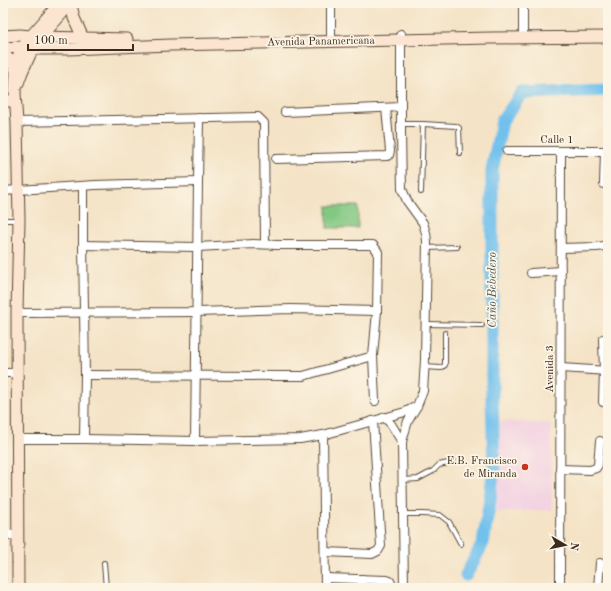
<svg xmlns="http://www.w3.org/2000/svg" width="611" height="591" viewBox="0 0 611 591" font-family="'Old Standard TT',serif">
	<rect width="100%" height="100%" fill="#fcf5e5"/>
	<filter id="ink" filterUnits="userSpaceOnUse"><feTurbulence type="fractalNoise" baseFrequency=".025" numOctaves="2"/><feDisplacementMap in="SourceGraphic" scale="8" xChannelSelector="R" yChannelSelector="G"/><feConvolveMatrix kernelMatrix="1 2 1 2 8 2 1 2 1" color-interpolation-filters="sRGB"/></filter>
	<filter id="wash" filterUnits="userSpaceOnUse"><feTurbulence type="fractalNoise" baseFrequency=".012" numOctaves="4" result="noise"/><feDisplacementMap in="SourceGraphic" scale="16" xChannelSelector="R" yChannelSelector="G"/><feGaussianBlur stdDeviation="0.9" result="paint"/><feColorMatrix in="noise" values="0 0 0 0 0 0 0 0 0 0 0 0 0 0 0 0 0 1.4 0 .05"/><feComposite in="paint" operator="in"/></filter>
	<g filter="url(#wash)">
		<rect width="100%" height="100%" fill="#f4e3c6"/>
		<polygon fill="#f2cfe2" points="501,421 551,424 552,510 496,512"/>
		<rect fill="#82c782" stroke="#5e7850" x="327" y="206" width="31" height="22"/>
		<g fill="none" stroke-linecap="round" stroke-linejoin="round">
			<polyline stroke="#72c1ed" stroke-width="13" points="466,575 483,543 490,500 494,465 492,398 492,170 502,121 522,93 608,90"/>
		</g>
	</g>
	<g filter="url(#ink)">
		<g fill="none" stroke-linecap="round" stroke-linejoin="round">
			<defs>
				<g id="lane">
					<polyline points="401,124 423,124 456,126 459,128 460,153"/>
					<polyline points="421,192 423,124"/>
					<polyline points="3,220 18,220"/>
					<polyline points="427,248 457,247"/>
					<polyline points="426,324 482,325"/>
					<polyline points="425,367 441,368 445,365 445,333"/>
					<polyline points="403,480 418,479 433,471 439,465 453,462"/>
					<polyline points="403,514 422,514 440,515 449,522 461,544"/>
					<polyline points="104,563 106,588"/>
				</g>
				<g id="street">
					<polyline points="523,3 523,38"/>
					<polyline points="401,34 401,132 402,189 407,201 423,223 426,233 427,241 425,360 423,391 417,406 408,421 405,431 402,442 404,588"/>
					<polyline points="331,42 331,3"/>
					<polyline points="285,112 401,107"/>
					<polyline points="17,122 258,117 264,123 265,244"/>
					<polyline points="507,151 608,151"/>
					<polyline points="276,159 387,156 389,155 390,151 386,108"/>
					<polyline points="604,184 605,151"/>
					<polyline points="83,186 83,245 85,375 84,439"/>
					<polyline points="3,191 95,185 198,182"/>
					<polyline points="83,245 197,247 253,244 277,245 373,245 378,252 377,311 373,356 375,401"/>
					<polyline points="561,248 597,247 604,246 607,243 608,240"/>
					<polyline points="531,273 561,271"/>
					<polyline points="17,313 197,312 291,309 377,311"/>
					<polyline points="561,368 608,371"/>
					<polyline points="3,373 17,373"/>
					<polyline points="85,375 283,376 303,376 373,356"/>
					<polyline points="603,402 604,371 603,339"/>
					<polyline points="384,417 391,424 402,442"/>
					<polyline points="323,435 325,588"/>
					<polyline points="17,439 84,439 195,441 300,439 323,435 373,421 405,412 417,406"/>
					<polyline points="195,441 198,182 199,118"/>
					<polyline points="560,469 590,470 596,468 598,465 600,441"/>
					<polyline points="3,535 17,535"/>
					<polyline points="325,552 372,554 378,551 381,546 373,421"/>
					<polyline points="325,578 387,580 390,581 391,583 391,588"/>
					<polyline points="361,588 362,579"/>
					<polyline points="560,588 561,151"/>
					<polyline points="598,588 600,563"/>
				</g>
				<g id="secondary">
					<polyline points="71,5 74,18 83,38"/>
					<polyline points="3,36 20,35 41,37 127,39"/>
					<polyline points="3,48 23,47 33,49 68,49 171,45 491,38 608,37"/>
					<polyline points="3,54 11,61 16,70"/>
					<polyline points="18,83 22,72 35,44 71,3"/>
					<polyline points="3,101 15,101"/>
					<polyline points="18,588 17,313 19,220 17,122 15,93 16,70 17,59 23,47 31,36 60,3"/>
				</g>
			</defs>
			<use href="#lane" stroke="#574637" stroke-width="6"/>
			<use href="#street" stroke="#574637" stroke-width="10"/>
			<use href="#secondary" stroke="#574637" stroke-width="13"/>
			<use href="#lane" stroke="#fff" stroke-width="4"/>
			<use href="#street" stroke="#fff" stroke-width="8"/>
			<use href="#secondary" stroke="#fce5d0" stroke-width="11"/>
		</g>
	</g>
	<circle fill="#c8321e" stroke="#fcf5e5" stroke-width="1.5" cx="525" cy="467" r="4"/>
	<g text-anchor="middle" dominant-baseline="central" stroke-width="3.5" stroke-linejoin="round" paint-order="stroke">
		<g font-size="11" fill="#3b2a1e" stroke="#fcf5e5">
			<text transform="translate(321 42) rotate(-1)">Avenida Panamericana</text>
			<text x="557" y="140">Calle 1</text>
			<text transform="translate(550 369) rotate(-90)">Avenida 3</text>
		</g>
		<g font-size="11" fill="#3b2a1e" stroke="#fcf5e5" text-anchor="end">
			<text x="517" y="461">E.B. Francisco<tspan x="517" dy="13">de Miranda</tspan></text>
		</g>
		<g font-size="12" font-style="italic" fill="#4c575c" stroke="#fcf5e5">
			<text transform="translate(493 290) rotate(-90)">Caño Bebedero</text>
		</g>
	</g>
	<rect width="611" height="591" fill="none" stroke="#fcf5e5" stroke-width="16"/>
	<g transform="translate(565 545) rotate(99)" stroke="#fcf5e5" stroke-width="3" paint-order="stroke">
	<path d="M0-3L7 15L0 10L-7 15Z" fill="#3b2a1e"/>
	<text y="-6" font-size="11" font-weight="bold" text-anchor="middle" fill="#3b2a1e">N</text>
	</g>
	<path d="M28 44v6h105v-6" fill="none" stroke="#3b2a1e" stroke-width="2"/>
	<text x="34" y="44" font-size="12" fill="#3b2a1e" stroke="#fcf5e5" stroke-width="3" paint-order="stroke">100 m</text>
</svg>
